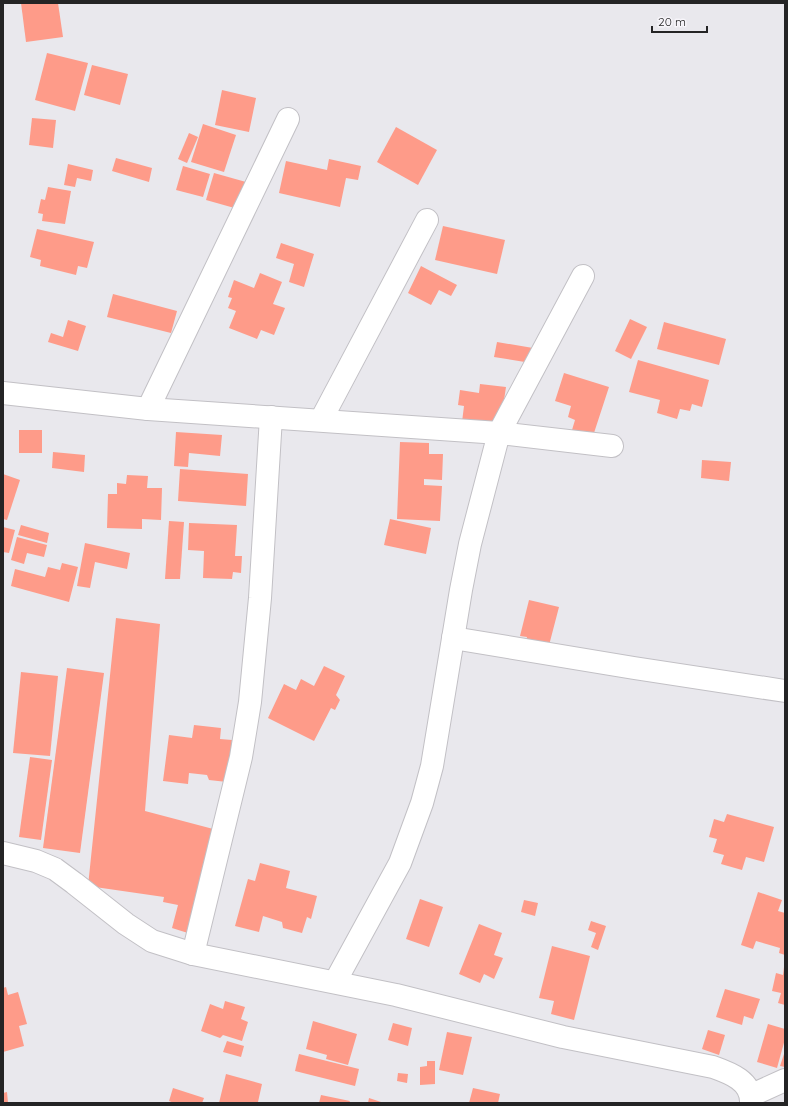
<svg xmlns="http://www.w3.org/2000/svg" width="788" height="1106" viewBox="0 0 788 1106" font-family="Quicksand,sans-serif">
	<rect width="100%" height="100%" fill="#e9e8ed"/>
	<g fill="#fe9b89">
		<polygon points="21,3 58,3 63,37 26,42"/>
		<polygon points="47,53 88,63 75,111 35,100"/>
		<polygon points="92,65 128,74 120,105 84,95"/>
		<polygon points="222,90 256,98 249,132 215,125"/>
		<polygon points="32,118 56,120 53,148 29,145"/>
		<polygon points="203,124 236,135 224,172 191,162"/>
		<polygon points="396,127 437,150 418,185 377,162"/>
		<polygon points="189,133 198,137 187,163 178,159"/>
		<polygon points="116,158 152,168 149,182 112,171"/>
		<polygon points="329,159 361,166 358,180 346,178 340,207 279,193 286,161 327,170"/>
		<polygon points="68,164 93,170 91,181 77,178 75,187 64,185"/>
		<polygon points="183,166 210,174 203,197 176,190"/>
		<polygon points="214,173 246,182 238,209 206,200"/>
		<polygon points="48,187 71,191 65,224 42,221 43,214 38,213 41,199 45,200"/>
		<polygon points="443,226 505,240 497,274 435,260"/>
		<polygon points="37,229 94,242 87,268 78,266 76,275 40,266 41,260 30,257"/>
		<polygon points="281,243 314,254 304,287 289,282 294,264 276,258"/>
		<polygon points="421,266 457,285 451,296 439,290 431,305 408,293"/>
		<polygon points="260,273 282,282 273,304 285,308 274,335 261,330 257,339 229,328 236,311 228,308 232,298 228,297 234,280 254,288"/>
		<polygon points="113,294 177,311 171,333 107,317"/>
		<polygon points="630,319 647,327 631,359 615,351"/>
		<polygon points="68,320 86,326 78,351 48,342 51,333 63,337"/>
		<polygon points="664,322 726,339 719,365 657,349"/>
		<polygon points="497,342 533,348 531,363 494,357"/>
		<polygon points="638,360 709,380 702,407 692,404 690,411 680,409 677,419 657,413 660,400 629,392"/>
		<polygon points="564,373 609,387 593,436 572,430 575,420 568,417 571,406 555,401"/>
		<polygon points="480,384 506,387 500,427 462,422 464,406 458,405 460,390 479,393"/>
		<rect x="19" y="430" width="23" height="23"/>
		<polygon points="176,432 222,435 220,456 189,453 188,467 174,466"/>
		<polygon points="400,442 429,443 429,454 443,454 442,480 424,479 424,485 442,486 440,521 397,519"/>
		<polygon points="53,452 85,455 84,472 52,468"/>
		<polygon points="702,460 731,462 729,481 701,478"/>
		<polygon points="180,469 248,474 246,506 178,501"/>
		<polygon points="3,474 20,480 7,520 3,519"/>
		<polygon points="127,475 148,476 147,488 162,488 161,520 142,519 142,529 107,528 108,494 117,494 117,483 126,484"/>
		<polygon points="390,519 431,528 426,554 384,545"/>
		<polygon points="169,521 184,522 180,579 165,579"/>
		<polygon points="189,523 237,525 235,556 242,556 241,573 233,572 232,579 203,578 204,551 188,550"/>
		<polygon points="21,525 49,533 47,543 18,535"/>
		<polygon points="3,527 15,530 9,553 3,552"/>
		<polygon points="17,537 47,545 44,557 27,553 24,564 11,560"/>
		<polygon points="85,543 130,553 127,569 95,562 90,588 77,586"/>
		<polygon points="62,563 78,567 69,602 11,586 15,569 45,577 48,567 60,570"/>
		<polygon points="529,600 559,607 547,653 525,647 527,637 520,636"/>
		<polygon points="116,618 160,624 145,811 217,830 191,934 172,928 178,905 163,902 164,897 88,886"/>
		<polygon points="324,666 345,676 336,695 340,700 335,710 331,708 314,741 268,718 284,684 296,690 301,679 314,686"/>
		<polygon points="67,668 104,673 80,853 43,848"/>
		<polygon points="21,672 58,676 50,756 13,753"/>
		<polygon points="194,725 221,728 220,739 232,740 227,782 209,780 207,775 189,773 188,784 163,781 169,735 192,738"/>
		<polygon points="30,757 52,760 41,840 19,837"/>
		<polygon points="727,814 774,827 764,862 746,857 742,870 721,864 724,855 713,852 717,839 709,837 714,819 724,822"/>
		<polygon points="260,863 290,871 286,888 317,896 311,919 307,917 302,933 283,928 282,922 263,916 259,932 235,926 248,879 255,881"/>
		<polygon points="758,892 782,900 778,911 785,913 785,955 779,953 780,948 756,941 753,949 741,945"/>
		<polygon points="420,899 443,907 429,947 406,939"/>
		<polygon points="524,900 538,903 535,916 521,912"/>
		<polygon points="591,921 606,926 598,950 591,947 596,933 588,930"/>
		<polygon points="479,924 502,933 494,955 503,958 494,979 484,974 480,983 459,974"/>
		<polygon points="552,946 590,956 574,1020 551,1014 554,1001 539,998"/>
		<polygon points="784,967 785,967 785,1005 778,1003 781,993 772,991 776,973 783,975"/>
		<polygon points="6,987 8,995 18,992 27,1024 19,1026 24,1046 3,1052 3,988"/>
		<polygon points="725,989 760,999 753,1019 744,1016 742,1025 716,1017"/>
		<polygon points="225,1001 245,1007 241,1019 248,1022 242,1041 223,1035 220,1038 201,1031 210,1004 223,1009"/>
		<polygon points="313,1021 357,1034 348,1065 326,1059 327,1055 306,1049"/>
		<polygon points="393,1023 412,1028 408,1046 388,1040"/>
		<polygon points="768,1024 785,1029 785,1039 777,1068 757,1062"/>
		<polygon points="708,1030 725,1035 719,1055 702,1049"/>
		<polygon points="447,1032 472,1037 463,1075 439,1070"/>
		<polygon points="227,1041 244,1046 241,1057 223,1052"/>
		<polygon points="785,1051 785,1067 780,1066"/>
		<polygon points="299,1054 359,1069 355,1086 295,1071"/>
		<polygon points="427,1061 435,1061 435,1084 420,1085 420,1067 427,1066"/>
		<polygon points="398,1073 408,1074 407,1083 397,1081"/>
		<polygon points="226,1074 262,1084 258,1102 261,1103 219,1103"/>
		<polygon points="173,1088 204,1098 202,1103 174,1103 169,1101"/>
		<polygon points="473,1088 500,1094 498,1103 469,1103"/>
		<polygon points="7,1092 8,1103 3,1103 3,1093"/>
		<polygon points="321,1095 350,1101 349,1103 319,1103"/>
		<polygon points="369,1098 384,1103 368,1103"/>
	</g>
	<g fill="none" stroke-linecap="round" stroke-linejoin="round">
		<defs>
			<g id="minor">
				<polyline points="3,393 148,409 499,433 612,446"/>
				<polyline points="148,409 288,119"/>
				<polyline points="321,420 427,220"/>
				<polyline points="453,638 634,668 785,691"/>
				<path d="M3 853 36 861 55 869 74 883 126 924 152 941 193 954 396 995 563 1037 713 1067C730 1073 752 1081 751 1103"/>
				<polyline points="193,954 241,757 250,702 260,598 271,417"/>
				<polyline points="335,982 400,863 422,803 432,766 461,590 470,544 499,433 583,276"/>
				<polyline points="752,1095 785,1080"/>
			</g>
		</defs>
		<use href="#minor" stroke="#c2c0c5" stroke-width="24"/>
		<use href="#minor" stroke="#fff" stroke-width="22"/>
	</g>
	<rect width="788" height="1106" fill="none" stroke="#242425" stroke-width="8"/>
	<path d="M652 26v6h55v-6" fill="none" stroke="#242425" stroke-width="2"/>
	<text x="658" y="26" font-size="12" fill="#242425" stroke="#f7f5fa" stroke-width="3" paint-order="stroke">20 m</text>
</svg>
